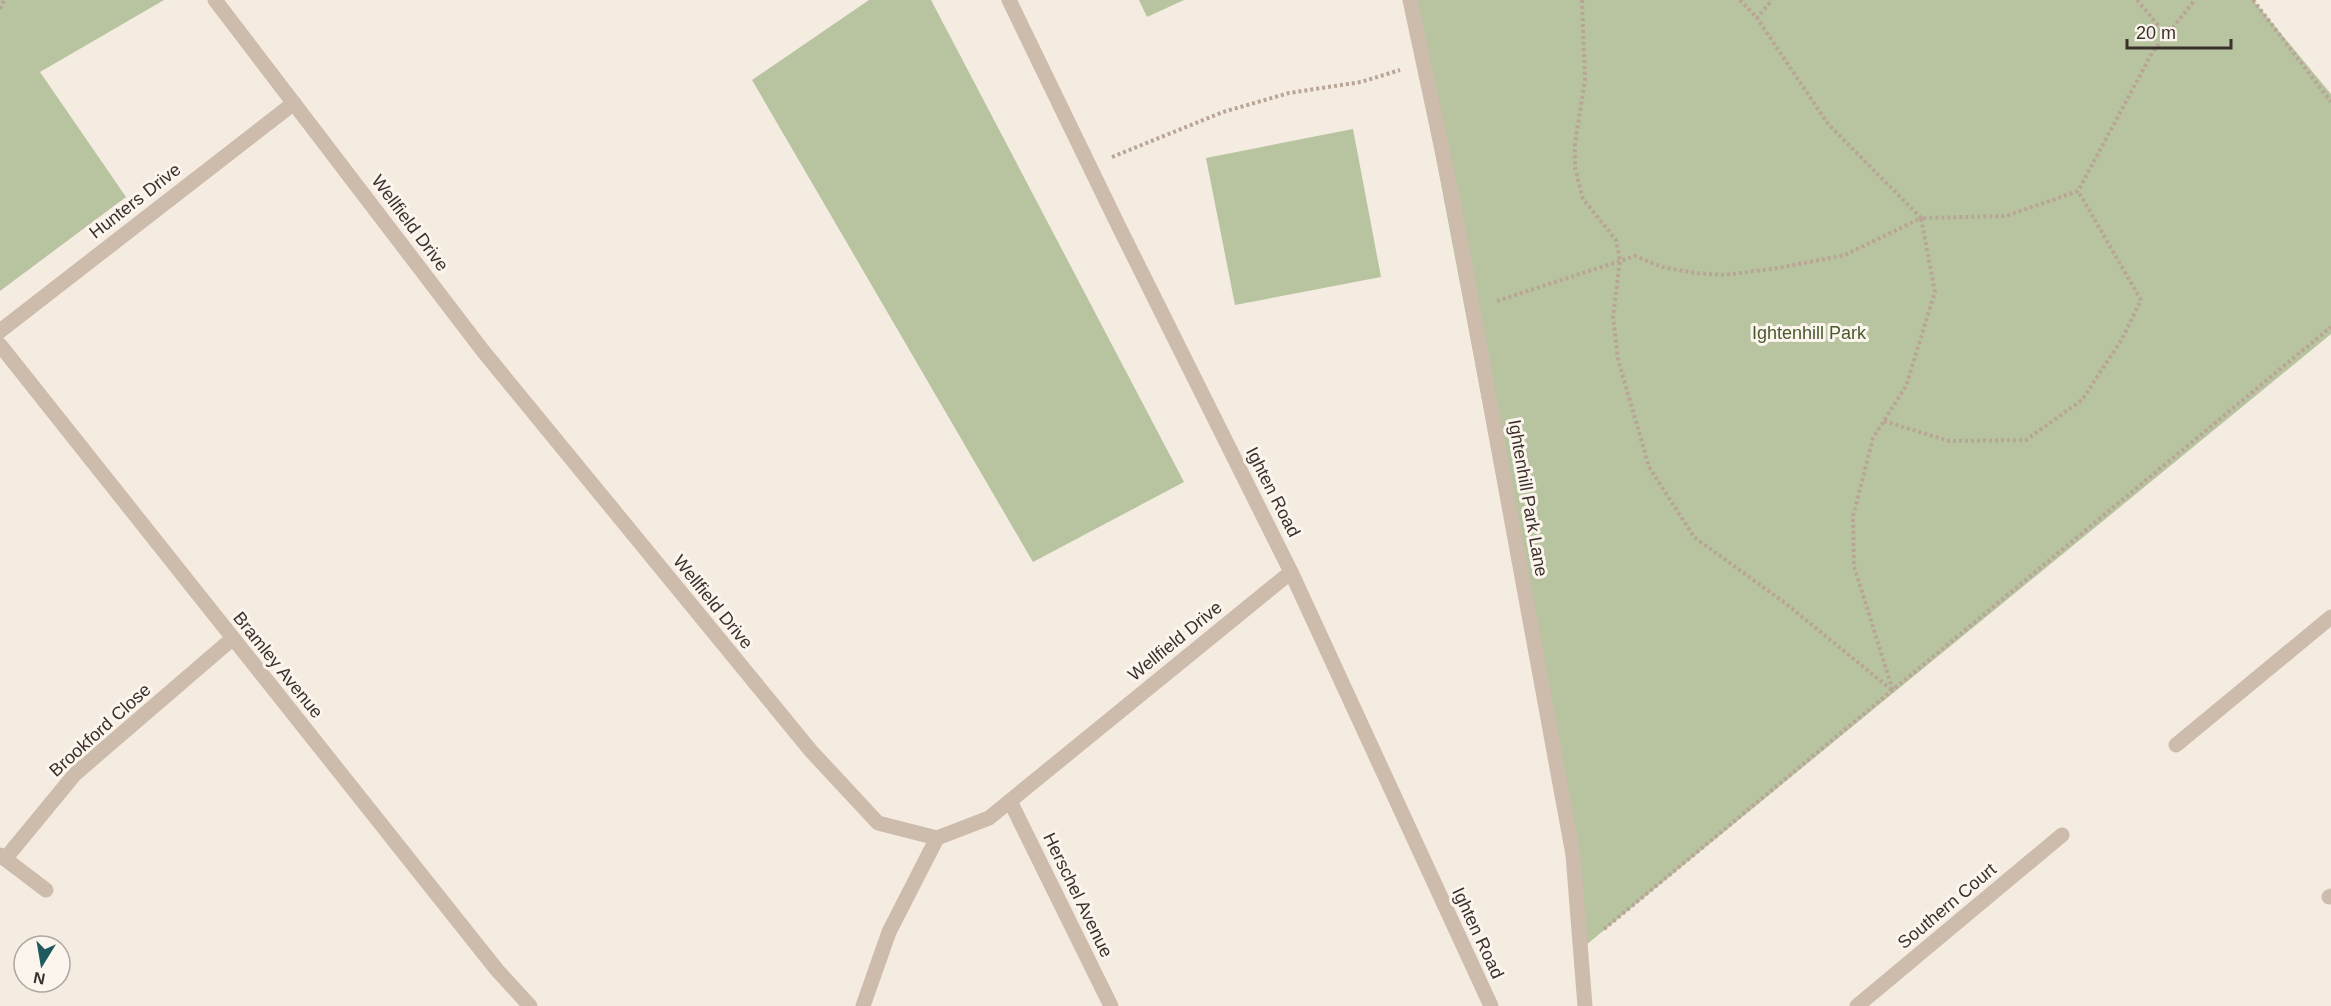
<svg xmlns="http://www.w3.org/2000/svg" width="2331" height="1006" viewBox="0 0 2331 1006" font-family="Helvetica,sans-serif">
	<rect width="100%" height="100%" fill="#f4ebe1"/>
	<g fill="#b8c4a0">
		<polygon points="0,0 164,0 40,72 126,197 0,291"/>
		<polygon points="869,0 931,0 1184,482 1033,562 752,80"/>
		<polygon points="1139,0 1184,0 1147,17"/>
		<polygon points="1406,0 2253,0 2331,94 2331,334 1586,945"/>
		<polygon points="1353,129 1381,277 1235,305 1206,158"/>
	</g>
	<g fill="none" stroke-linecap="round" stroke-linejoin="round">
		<g stroke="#b9a596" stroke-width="4" stroke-dasharray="3 3" stroke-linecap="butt">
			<polyline points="1582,0 1585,80 1575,143 1575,168 1583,199 1616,240 1620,260 1613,317 1618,359 1649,467 1694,537 1785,603 1893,691 1854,566 1853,516 1873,438 1906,386 1935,292 1921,218 2006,216 2078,191 2152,53 2195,0"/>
			<polyline points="1740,0 1757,18 1772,0"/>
			<polyline points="2137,0 2166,35"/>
			<polyline points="2253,0 2331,102"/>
			<polyline points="0,9 4,0"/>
			<polyline points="1112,157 1223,112 1289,93 1361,82 1400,70"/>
			<polyline points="1497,301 1635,256 1662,267 1695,273 1725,275 1778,268 1845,255 1921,218 1828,124 1757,18"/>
			<polyline points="1884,421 1949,441 2026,440 2082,400 2122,339 2141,300 2078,191"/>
			<polyline points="1604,929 2331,327"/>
		</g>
		<polyline stroke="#cdbbac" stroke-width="15" points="2176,745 2331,617"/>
		<g stroke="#cdbbac" stroke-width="15">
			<polyline points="215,0 483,351 811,751 878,823 937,838 989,818 1291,572"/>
			<polyline points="1009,0 1119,227 1291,572 1491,1006"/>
			<polyline points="1410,0 1454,206 1573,855 1585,1006"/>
			<polyline points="0,331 294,103"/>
			<polyline points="0,345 497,970 530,1006"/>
			<polyline points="1010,801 1111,1006"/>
			<polyline points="0,855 46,890"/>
			<polyline points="5,859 75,774 232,639"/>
			<polyline points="2329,897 2331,896"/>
			<polyline points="863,1006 889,932 937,838"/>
			<polyline points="1857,1006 2062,835"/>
		</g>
	</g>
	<g text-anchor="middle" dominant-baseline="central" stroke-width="6" stroke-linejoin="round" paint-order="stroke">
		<g font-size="18" fill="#3b302b" stroke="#fbf5ee">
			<text transform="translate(135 201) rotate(-38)">Hunters Drive</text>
			<text transform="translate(410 223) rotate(53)">Wellfield Drive</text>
			<text transform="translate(1273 492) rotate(63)">Ighten Road</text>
			<text transform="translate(1528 498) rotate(80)">Ightenhill Park Lane</text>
			<text transform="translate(713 602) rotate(51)">Wellfield Drive</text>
			<text transform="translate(1175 641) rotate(-39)">Wellfield Drive</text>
			<text transform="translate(278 665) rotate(51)">Bramley Avenue</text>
			<text transform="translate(100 730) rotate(-42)">Brookford Close</text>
			<text transform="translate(1078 895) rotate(64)">Herschel Avenue</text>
			<text transform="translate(1947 906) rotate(-40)">Southern Court</text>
			<text transform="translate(1478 933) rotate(65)">Ighten Road</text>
		</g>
		<g font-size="18" fill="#4a5a2e" stroke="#fbf5ee">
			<text x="1809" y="333">Ightenhill Park</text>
		</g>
	</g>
	<g transform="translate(42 964) rotate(191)"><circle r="28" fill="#fbf5ee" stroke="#aea6a0" stroke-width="1.5"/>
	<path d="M0-4.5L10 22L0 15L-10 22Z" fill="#1f5a5e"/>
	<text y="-9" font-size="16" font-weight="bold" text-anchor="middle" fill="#3b302b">N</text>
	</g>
	<path d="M2127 39v9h104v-9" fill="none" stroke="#3b302b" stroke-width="3"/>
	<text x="2136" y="39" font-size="18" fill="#3b302b" stroke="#fbf5ee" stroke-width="4.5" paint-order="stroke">20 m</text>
</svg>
